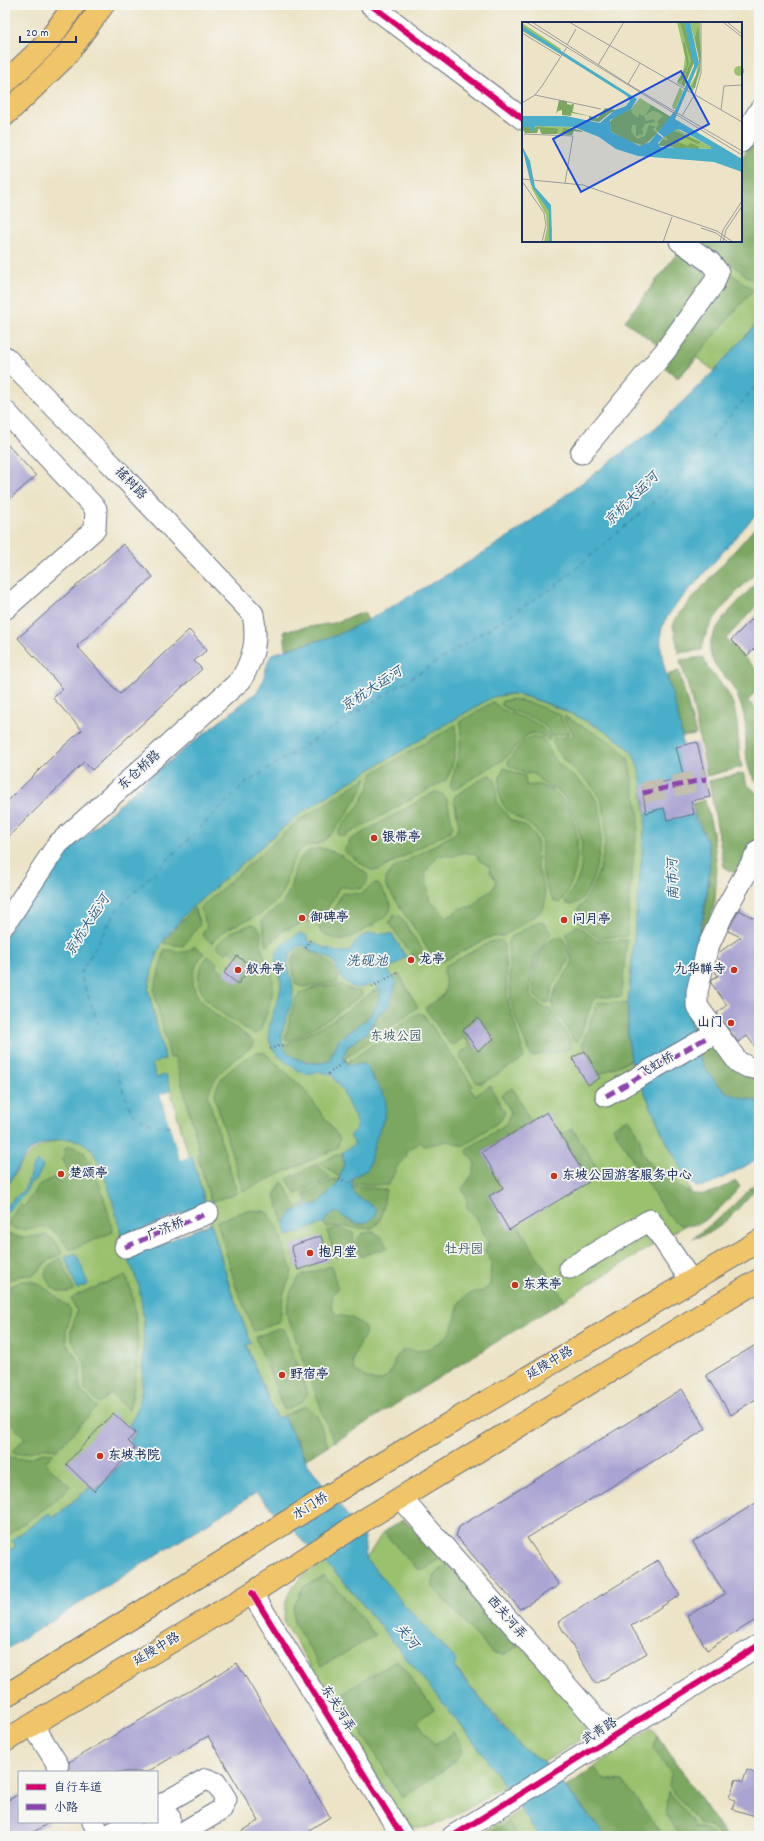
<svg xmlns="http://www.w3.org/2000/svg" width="764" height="1841" viewBox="0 0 764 1841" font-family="Dekko,'LXGW WenKai TC',sans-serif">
	<rect width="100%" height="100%" fill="#f6f6f2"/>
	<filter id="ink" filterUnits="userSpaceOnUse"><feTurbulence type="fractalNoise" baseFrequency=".025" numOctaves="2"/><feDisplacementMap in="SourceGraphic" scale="8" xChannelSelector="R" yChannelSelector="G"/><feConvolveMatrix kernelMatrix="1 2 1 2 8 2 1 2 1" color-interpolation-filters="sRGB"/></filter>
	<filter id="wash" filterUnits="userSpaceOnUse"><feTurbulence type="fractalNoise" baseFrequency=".012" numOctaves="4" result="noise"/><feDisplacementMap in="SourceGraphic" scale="16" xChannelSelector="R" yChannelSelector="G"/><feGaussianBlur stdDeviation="0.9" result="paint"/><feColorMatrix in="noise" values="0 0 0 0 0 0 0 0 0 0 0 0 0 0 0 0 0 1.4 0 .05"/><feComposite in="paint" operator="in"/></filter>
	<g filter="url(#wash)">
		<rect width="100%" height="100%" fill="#ede4c7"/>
		<g fill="#9ac16d" stroke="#5a7866">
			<polygon points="759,129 759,321 714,371 697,358 678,378 680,344 727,279 728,263 700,241 741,241 741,160"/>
			<path d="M514 694C542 700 621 731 634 756 641 769 643 798 646 813L628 1004V1037L631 1060 664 1137 682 1170 700 1216 306 1459 283 1416 277 1419 246 1345 251 1343 230 1288 192 1156 189 1157 166 1075 156 1078 152 1064 165 1059 148 990 152 969 162 942 188 911 294 818 344 785 492 697Z"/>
			<path d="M63 1138C72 1139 83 1140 90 1148 106 1166 116 1214 122 1237 126 1254 134 1269 139 1286 146 1313 147 1387 136 1413 134 1417 131 1422 128 1426L135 1433 128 1441 135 1448 94 1491 90 1487 53 1518 50 1514 12 1540 16 1546 5 1553V1190C25 1158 25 1150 63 1138Z"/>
			<polygon points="403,1520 419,1530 587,1721 584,1737 544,1762 520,1746 454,1666 457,1661 402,1602 366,1559 383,1532"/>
			<path d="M324 1562 345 1583 472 1739 505 1786C484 1798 434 1834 412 1827 407 1825 402 1817 399 1814L284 1622C285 1585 295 1580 324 1562Z"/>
			<polygon points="651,1727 726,1836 605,1836 566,1787"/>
			<polygon points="521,1810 539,1836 478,1836"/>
		</g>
		<g fill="#7ba760" stroke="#4b6b5f" fill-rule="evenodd">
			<polygon points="759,129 759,282 758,284 700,241 741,241 741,160"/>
			<polygon points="678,252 705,272 707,281 660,347 625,321"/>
			<polygon points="727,271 753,290 678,378 663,366 727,279"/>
			<path d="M759 523V569C738 592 705 619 702 650L679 653 673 626 677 616Z"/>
			<path d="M759 580V603L726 639 759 672V687L748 701 759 711V785C741 767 748 744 745 721 744 713 740 703 737 695 730 676 708 668 710 645 712 624 745 596 759 580Z"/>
			<polygon points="364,612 368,620 338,635 286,649 284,631 334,623"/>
			<path d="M703 657C707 672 722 681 729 695 741 717 736 743 742 767L707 776 691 697 680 660Z"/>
			<polygon points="679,671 696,735 682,737 667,675"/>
			<path d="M513 699 534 704 561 715V720L570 734H559L551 737C545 715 517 716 501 705L502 701Z"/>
			<path d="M493 702C497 705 499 708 503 710 521 718 542 720 550 739L548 741C528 718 517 751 503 760 487 769 471 779 455 789H451L450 787C456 766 463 744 460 722Z"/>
			<path d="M564 716 616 745 628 759 639 815 631 879 627 936 598 938 579 922 578 909C602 884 617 820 595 790 582 772 559 763 552 740L555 738 572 737 574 734 564 720Z"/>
			<path d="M456 725C458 738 454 768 446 780L344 836 338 835 339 830 359 805 368 789 373 773Z"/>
			<path d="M534 736 542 738C548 745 550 754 556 761 568 776 589 783 597 802 607 823 598 881 582 899 580 902 575 903 572 905L565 903 578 879 581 868 582 843 576 819 566 799 559 791 541 782 536 775 531 773 526 774 509 765 508 761 524 740Z"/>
			<path d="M504 768 525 776 526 785C531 786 534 785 538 785 544 785 553 791 558 795 582 817 582 863 568 890 565 895 563 900 559 903 547 900 543 876 542 864 540 854 544 846 540 837 531 816 499 820 499 788 499 780 500 774 504 768Z"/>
			<polygon points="743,773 747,784 759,795 759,838 738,875 724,867 709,781"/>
			<path d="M488 775 492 776 495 780 497 803 510 819 527 827 535 836 538 846 537 864 546 898 544 906 538 914 503 936 490 937 443 961H439L434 958 386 886V879L391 870 456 833 459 826 454 799 456 795ZM463 852 475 854 480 861 489 866 490 872 496 880 495 885 491 891 482 896 474 906 460 908 452 915 446 917 437 907 430 902 425 873 438 855 454 856Z"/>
			<path d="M367 777C363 792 336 833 322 842 315 846 304 845 298 852 282 873 291 893 266 910 247 924 228 922 212 943L202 935 207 926 200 908 297 822Z"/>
			<polygon points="435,792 441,793 447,800 453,827 450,831 379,870 370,870 344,851 350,840"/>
			<path d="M705 800 713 832 717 868 715 903 702 946 703 1032 692 1037C682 974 714 913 709 850 708 833 695 820 691 804Z"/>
			<path d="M320 848C339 851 352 863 367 874 368 878 368 880 366 884 358 895 348 884 339 888L325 913 317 918 284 930 268 946 266 944 262 921C266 914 277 910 283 903 298 882 288 853 320 848Z"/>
			<path d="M375 883 379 885 391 904C391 906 391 910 389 913 386 918 347 941 342 940 335 940 327 936 321 933L318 925 331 914 342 893 362 894Z"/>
			<polygon points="194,908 200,924 183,946 163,943"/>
			<polygon points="394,915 400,916 427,957 424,961 420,962 414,954 412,955 408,948 407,949 389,922"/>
			<polygon points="539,921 543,922 551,933 535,958 531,977 530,995 532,999 543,1007 550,1009 572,1044 572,1047 563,1051 531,1056 516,1019 511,1001 508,942 511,937"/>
			<path d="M252 924C266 928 259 942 263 953 265 959 269 964 271 970 277 991 267 1012 260 1031L256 1034C249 1033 243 1026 237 1023 212 1008 183 987 208 956L218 964 216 967 239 983 251 966 229 950 226 954 216 946 229 933Z"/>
			<polygon points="577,926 579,926 597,941 627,940 621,997 597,997 593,1000 578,1041 574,1041 563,1022 555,1014 552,1003 556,988 571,966 572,953 566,933"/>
			<path d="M561 936C580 958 561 968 553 986 551 991 550 997 549 1002L544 1003 535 996C530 977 538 938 561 936Z"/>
			<path d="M501 940 504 945 508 1001 524 1056 523 1059 482 1083H477L460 1057 462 1052 470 1045 464 1037 455 1044H450L425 1008C430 1004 437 1001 441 997 451 987 441 976 445 966L491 942Z"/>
			<path d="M194 946 204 953C168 999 228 1018 254 1042 250 1051 239 1055 232 1061 221 1070 209 1084 208 1098L237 1193 211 1202 197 1154 200 1153 175 1057 170 1058 154 990 165 949C177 951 185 956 194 946Z"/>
			<path d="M300 949C313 947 342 968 338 982L304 987 296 985 291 961 296 953Z"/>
			<polygon points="399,974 418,1007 344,1059 342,1057 347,1047 366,1033 380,1013 387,1008 396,982 393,978"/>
			<path d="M340 985 354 991H360L363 994 330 1018 291 1040H286L285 1038 295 1000C303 986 325 986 340 985Z"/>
			<path d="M378 988 381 992C375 1018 362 1022 343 1036 336 1042 333 1052 330 1061 318 1066 288 1061 283 1046L332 1021Z"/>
			<polygon points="598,1002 628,1004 628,1037 631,1060 598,1075 582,1044"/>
			<polygon points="418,1013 423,1014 473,1086 470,1088 475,1096 490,1086 505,1113 501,1120 463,1146 449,1141 424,1146 421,1142 405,1152 407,1156 398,1165 388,1185 370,1185 352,1182 352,1178 368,1169 377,1135 384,1119 375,1080 364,1064 348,1065 347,1063"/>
			<polygon points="713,1044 759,1076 759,1102 731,1095 710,1077 697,1053"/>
			<path d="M257 1052 265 1053 303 1088 340 1139 337 1148 243 1191 215 1098C214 1076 241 1062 257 1052Z"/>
			<path d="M512 1088 531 1122 482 1152 504 1187 489 1196 518 1225 564 1300 335 1442 329 1430 286 1312 291 1291 300 1276 331 1266 338 1288 333 1295 331 1306 336 1315C345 1316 368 1320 365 1334 365 1337 362 1340 360 1342 355 1351 352 1360 354 1369 364 1377 379 1388 389 1374 394 1367 393 1358 401 1352 407 1348 412 1351 419 1351 427 1350 438 1344 444 1339 465 1321 446 1294 483 1291L490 1285 491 1262 485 1251 488 1243 477 1218 467 1208V1197L462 1189 473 1174 475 1164 466 1150 506 1124 511 1112 501 1095Z"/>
			<polygon points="629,1118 640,1139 643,1154 653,1167 642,1175 613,1127"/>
			<polygon points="573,1129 601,1174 589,1182 561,1135"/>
			<path d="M70 1146C75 1147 81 1149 84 1153 96 1168 109 1213 113 1232L70 1250C40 1206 34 1241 7 1225L20 1204 24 1207 39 1185 55 1177 59 1183 71 1177 63 1160 65 1148Z"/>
			<polygon points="343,1152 344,1164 340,1178 320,1163"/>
			<polygon points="317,1164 331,1178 296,1194 287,1179"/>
			<path d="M663 1170C689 1202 702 1199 736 1181L740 1187C725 1203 695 1241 672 1219 661 1208 653 1191 645 1178L656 1171 658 1174Z"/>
			<path d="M334 1179 339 1181C334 1188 326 1199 318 1204 302 1213 297 1205 284 1224L275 1195 281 1183 283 1182 296 1207 308 1202 304 1194Z"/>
			<path d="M759 1179V1186C740 1204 721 1235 693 1238L726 1213Z"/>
			<path d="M352 1185 386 1190C382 1204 386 1218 373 1228 356 1230 342 1224 326 1227L324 1223 330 1214 337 1212 354 1223 362 1224 375 1208C366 1200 350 1199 352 1185Z"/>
			<polygon points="248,1210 264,1211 270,1215 276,1224 292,1272 283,1295 280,1318 278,1322 254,1331 236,1287 217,1221"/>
			<polygon points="336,1228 340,1228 353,1233 355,1251 336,1258 327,1231"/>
			<polygon points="373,1232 381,1236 388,1248 361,1256 358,1250 357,1239 363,1233"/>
			<polygon points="5,1233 23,1238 46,1235 55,1241 62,1253 45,1263 40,1270 33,1275 20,1276 5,1281"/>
			<path d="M61 1258 74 1290C60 1297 47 1287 45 1273L51 1264Z"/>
			<path d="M126 1275C141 1313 140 1372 129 1410L111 1393 100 1404 85 1389V1364L71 1339V1331L77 1311 71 1299 79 1294Z"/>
			<path d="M23 1281C27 1281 32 1281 36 1283 41 1284 68 1305 71 1310L66 1331V1342L81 1365 79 1385 81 1391 97 1407 56 1451C41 1441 29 1459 11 1452L25 1438 5 1418V1295L11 1286Z"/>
			<polygon points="279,1328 284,1330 307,1393 303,1401 284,1410 256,1337"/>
			<path d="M305 1406C319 1408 322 1434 328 1445L306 1459 283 1416Z"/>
			<path d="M44 1452 53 1454 45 1463 70 1486 51 1504 5 1537V1458L7 1456C22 1461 31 1458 44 1452Z"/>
			<polygon points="403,1520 419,1530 442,1556 426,1569 417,1569 383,1532"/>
			<polygon points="449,1563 520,1645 504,1655 492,1653 433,1587 433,1576"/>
			<polygon points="324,1576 342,1594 375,1635 321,1667 294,1623 293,1608 303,1587"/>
			<polygon points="397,1660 434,1709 417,1721 435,1745 453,1733 461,1743 461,1753 454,1763 402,1798 339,1695"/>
			<polygon points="657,1735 726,1836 719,1836 712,1828 699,1823 669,1786 671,1773 654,1749"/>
			<polygon points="594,1767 603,1779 623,1781 663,1836 605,1836 566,1787"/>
			<polygon points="669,1791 696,1827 703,1828 713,1836 680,1836 666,1814"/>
			<polygon points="508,1822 518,1836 486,1836"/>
		</g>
		<g fill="#4aaec9" stroke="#326e94" fill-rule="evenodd">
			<path d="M759 321V511L676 605C670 613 661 623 661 634 659 663 672 689 678 716 685 748 685 781 693 812 696 824 706 833 708 845 711 860 709 876 707 890 700 943 678 999 697 1052 702 1066 718 1090 733 1095 741 1098 750 1100 759 1102V1159L709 1185 696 1187 682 1170 664 1137 631 1060 628 1037V1004L646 813C643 798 641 768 634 756 621 732 543 699 516 694 508 693 499 696 492 697L344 785 294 818 188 911 162 942 152 969 148 990 165 1059 152 1064 156 1078 166 1075 171 1091 160 1095 180 1159 192 1156 205 1204 122 1238C117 1216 104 1163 90 1148 80 1138 66 1137 53 1141 44 1143 35 1146 28 1153 19 1163 12 1178 5 1190V935L60 858 153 774 257 692C266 680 264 666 272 654L338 635 368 620 467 563 516 532 654 429 714 371Z"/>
			<path d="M300 933 307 936V940L335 952H348L360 937 372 933 392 934 406 957 388 970 396 982 393 994 387 1008 379 1013 366 1033 347 1047 343 1057 348 1065 364 1064 369 1068C370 1079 381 1087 385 1098 389 1112 381 1124 377 1136 373 1147 371 1158 368 1169L352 1178C351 1203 360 1194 375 1208L376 1214C362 1231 351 1222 337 1212L330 1214 324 1223 288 1236 284 1224 291 1213 300 1208 318 1204 334 1188 339 1180 344 1164 343 1152 355 1144 350 1136 356 1130 357 1123 342 1090 331 1074 319 1072 305 1074C293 1067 277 1058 271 1045 263 1025 280 1004 281 985 281 974 273 963 277 952 281 943 292 938 300 933ZM301 945 333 960 343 980 354 988 363 987 374 984 381 992C375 1018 362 1022 343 1036 336 1042 333 1052 330 1061 321 1064 309 1064 300 1060 263 1045 294 1017 293 991 293 969 277 961 301 945Z"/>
			<path d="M38 1161 43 1166 37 1179 31 1182 23 1196 5 1214C5 1203 18 1197 24 1189 31 1180 28 1169 38 1161Z"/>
			<polygon points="211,1223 230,1288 251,1343 246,1345 276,1418 283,1416 307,1463 364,1537 366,1559 402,1602 457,1661 454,1667 501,1725 520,1746 544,1762 605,1836 539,1836 472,1739 345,1583 256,1493 5,1650 5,1553 16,1546 12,1540 49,1513 53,1518 89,1488 95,1491 136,1448 130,1441 136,1433 129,1426 136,1413 142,1390 144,1321 139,1286 128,1258"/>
			<polygon points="76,1253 88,1284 77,1289 65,1257"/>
		</g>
		<polygon fill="#ede4c7" points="171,1091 171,1093 163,1096 181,1157 188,1155 189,1157 180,1160 160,1095"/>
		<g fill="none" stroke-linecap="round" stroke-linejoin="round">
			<path stroke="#2b5b83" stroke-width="1" stroke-dasharray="5 4" stroke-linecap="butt" d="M170 1126C153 1126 143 1122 131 1111L80 974 118 908 246 783 554 587 664 493 759 382"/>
		</g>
		<g id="blocks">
			<g fill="#aaa4d2">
				<polygon points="5,442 36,476 5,503"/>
				<polygon points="123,544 153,577 77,646 120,694 189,630 207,650 194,661 202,669 92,770 84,762 5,840 5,804 58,751 82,730 53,698 63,689 18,638"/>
				<polygon points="759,612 759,644 747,656 731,640"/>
				<polygon points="697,742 710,797 691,801 694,814 682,817 667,820 664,808 646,813 642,786 684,778 676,747"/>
				<polygon points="739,910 759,921 759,1052 747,1036 738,1042 717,1013 727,1005 711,983 712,979 718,976 714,970 715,966 721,962 717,957 718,953 741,937 728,931"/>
				<polygon points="237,956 251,966 238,984 224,973"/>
				<polygon points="478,1018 494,1039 478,1051 463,1030"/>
				<polygon points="585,1051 600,1078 588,1085 572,1058"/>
				<polygon points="547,1112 589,1182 509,1230 489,1196 503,1188 482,1152"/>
				<polygon points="321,1236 329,1260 298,1270 291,1246"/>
				<polygon points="759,1343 759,1397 731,1415 706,1375"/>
				<polygon points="682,1389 706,1429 527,1538 559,1585 520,1609 456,1536 459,1527"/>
				<polygon points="113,1413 135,1433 128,1441 135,1448 94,1491 66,1464"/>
				<polygon points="759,1501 759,1618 707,1650 687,1616 725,1594 693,1542"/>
				<polygon points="658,1560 680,1595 631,1626 647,1653 596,1684 558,1622"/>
				<polygon points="237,1663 330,1817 309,1830 313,1836 234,1836 259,1821 208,1736 147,1772 67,1772 69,1762"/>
				<polygon points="747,1770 759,1775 759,1817 732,1809 735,1800 729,1798 736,1779 743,1782"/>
				<polygon points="19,1794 19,1822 50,1822 27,1836 5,1836 5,1802"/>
			</g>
		</g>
	</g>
	<g filter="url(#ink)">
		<use href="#blocks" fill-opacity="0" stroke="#646e83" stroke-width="1"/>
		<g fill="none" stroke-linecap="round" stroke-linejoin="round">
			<polyline stroke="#c3c0b2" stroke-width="21" stroke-dasharray="21 10" stroke-linecap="butt" points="643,793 706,779"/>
			<defs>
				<g id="minor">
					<polyline points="371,5 523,119"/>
					<polyline points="741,142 759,111"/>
					<path d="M5 357 112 465 253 614C258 641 254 656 241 680L58 844 5 924"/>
					<polyline points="5,411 96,509 95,529 5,609"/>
					<polyline points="581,453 665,351 714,283 718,272 710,262 680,241"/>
					<polyline points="759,850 723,914 707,949 697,992 697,1006 738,1062 748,1067 759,1069"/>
					<polyline points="606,1096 708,1037"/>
					<polyline points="125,1247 208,1213"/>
					<polyline points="570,1268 650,1220 691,1281"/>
					<polyline points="401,1498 612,1737"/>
					<polyline points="252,1593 402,1836"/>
					<polyline points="33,1725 58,1765"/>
					<polyline points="157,1807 206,1779 216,1783 226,1799 221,1810 177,1836"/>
					<polyline points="93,1822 101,1836"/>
					<polyline points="107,1836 131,1822"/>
					<polyline points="142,1836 170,1818"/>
					<polyline points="453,1836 759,1645"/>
				</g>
				<g id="major">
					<polyline points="5,83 48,42 74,5"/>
					<polyline points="5,115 65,57 103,5"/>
					<polyline points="5,1696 374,1468 759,1241"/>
					<polyline points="5,1741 252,1593 366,1519 759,1280"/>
				</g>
			</defs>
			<use href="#minor" stroke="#646e83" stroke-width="23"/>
			<use href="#major" stroke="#646e83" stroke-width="24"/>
			<g stroke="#646e83" stroke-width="2.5" stroke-dasharray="1 3" stroke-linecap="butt">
				<polyline points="306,948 310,940"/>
				<polyline points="372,987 398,972"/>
				<polyline points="270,1049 285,1044"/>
				<polyline points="328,1074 345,1061"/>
				<polyline points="339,1179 353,1183"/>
			</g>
			<use href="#minor" stroke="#fff" stroke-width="21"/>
			<use href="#major" stroke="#f0c469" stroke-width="22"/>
			<g stroke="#8e44ad" stroke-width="5" stroke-dasharray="10 5" stroke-linecap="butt">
				<polyline points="643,793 706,779"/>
				<polyline points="606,1096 708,1037"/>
				<polyline points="125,1247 208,1213"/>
			</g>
			<defs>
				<g id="cycleway">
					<polyline points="371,5 523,119"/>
					<polyline points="252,1593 402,1836"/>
					<polyline points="453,1836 759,1645"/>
				</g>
			</defs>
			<use href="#cycleway" stroke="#f6f6f2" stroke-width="8"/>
			<use href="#cycleway" stroke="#d6006c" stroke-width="6"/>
		</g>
	</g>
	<g fill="#c8321e" stroke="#f6f6f2" stroke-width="1.5">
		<circle cx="374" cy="838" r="4"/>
		<circle cx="302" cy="918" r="4"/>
		<circle cx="564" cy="920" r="4"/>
		<circle cx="411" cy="960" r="4"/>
		<circle cx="238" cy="970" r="4"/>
		<circle cx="734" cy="970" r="4"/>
		<circle cx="731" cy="1023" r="4"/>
		<circle cx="61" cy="1174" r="4"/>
		<circle cx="554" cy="1176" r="4"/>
		<circle cx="310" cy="1253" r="4"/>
		<circle cx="515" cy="1285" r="4"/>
		<circle cx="282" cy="1375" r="4"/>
		<circle cx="100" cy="1456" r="4"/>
	</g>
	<g text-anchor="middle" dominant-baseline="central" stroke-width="3.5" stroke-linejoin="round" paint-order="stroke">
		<g font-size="13" fill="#1b2f5e" stroke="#f6f6f2">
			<text transform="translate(130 484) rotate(46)">摇树路</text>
			<text transform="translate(140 771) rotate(-42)">东仓桥路</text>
			<text transform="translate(657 1066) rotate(-30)">飞虹桥</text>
			<text transform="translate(166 1230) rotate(-23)">广济桥</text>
			<text transform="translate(550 1364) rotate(-31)">延陵中路</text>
			<text transform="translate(311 1507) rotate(-32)">水门桥</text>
			<text transform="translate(506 1618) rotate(49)">西关河弄</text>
			<text transform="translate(157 1650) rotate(-31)">延陵中路</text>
			<text transform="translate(337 1709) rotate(58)">东关河弄</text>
			<text transform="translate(600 1732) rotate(-32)">武青路</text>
		</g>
		<g font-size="13" font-weight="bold" fill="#1b2f5e" stroke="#f6f6f2" text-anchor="start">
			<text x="382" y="838">银带亭</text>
			<text x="310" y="918">御碑亭</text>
			<text x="572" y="920">问月亭</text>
			<text x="419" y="960">龙亭</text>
			<text x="246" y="970">舣舟亭</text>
			<text x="726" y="970" text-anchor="end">九华禅寺</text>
			<text x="723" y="1023" text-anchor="end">山门</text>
			<text x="69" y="1174">楚颂亭</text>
			<text x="562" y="1176">东坡公园游客服务中心</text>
			<text x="318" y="1253">抱月堂</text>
			<text x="523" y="1285">东来亭</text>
			<text x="290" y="1375">野宿亭</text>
			<text x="108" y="1456">东坡书院</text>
		</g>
		<g font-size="13" fill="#415b62" stroke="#f6f6f2">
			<text x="396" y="1037">东坡公园</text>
			<text x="464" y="1250">牡丹园</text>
		</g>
		<g font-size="14" font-style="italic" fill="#2b5b83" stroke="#f6f6f2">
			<text transform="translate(632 500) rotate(-45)">京杭大运河</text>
			<text transform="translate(372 690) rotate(-33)">京杭大运河</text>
			<text transform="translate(674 879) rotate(-92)">南市河</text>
			<text transform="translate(88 926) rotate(-57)">京杭大运河</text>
			<text x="367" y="962">洗砚池</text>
			<text transform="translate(406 1637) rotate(50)">关河</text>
		</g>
	</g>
	<g transform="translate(522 22)">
		<rect width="220" height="220" fill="#ede4c7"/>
		<path d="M155 0H162L172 40 162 65 155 61 161 50 163 35ZM168 0H178L179 33 178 50 171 69 166 67 174 53 177 37ZM0 1 39 27 37 31 0 9ZM212 49a5 5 0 1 1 10 0a5 5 0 1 1-10 0ZM158 65 161 69 154 87H151L150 84ZM118 76 149 95 128 119 119 124 89 110 88 100 109 87ZM18 104 48 105 60 109H51L50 113 18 111 19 106H15V111L0 109V105ZM155 107 189 125V127L136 124 143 113ZM9 165 12 166 27 185 30 209 27 220H22L25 205 24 193Z" fill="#9ac16d"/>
		<path d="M158 0H162L172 40 162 65 160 61 169 39ZM176 4 179 33 178 45 173 66 170 65 178 42 173 16ZM163 20 167 41 161 57 155 60 165 43 161 21ZM37 78 45 79V82L49 83 52 81 49 94 40 93V88L36 89 34 92ZM52 81 51 90 76 96 83 86 93 88 106 84 88 91 77 100 67 98V94L50 91ZM129 83 149 95 136 110 134 106 137 102 135 100 141 94 136 90 130 89 122 94 124 99 131 97 134 100 123 102 120 107H116L121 108V112L114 114V103H110L109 109 115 117 123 114 127 103 134 105 130 107 135 111 122 123 105 119 89 109 88 100 92 95 109 87 110 91 116 96 117 92 121 94 124 92ZM0 105H7L11 109 14 105 31 106 36 107 35 112H20L17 106 15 111H3ZM41 106 60 109V110L52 109 50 113 40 112ZM152 109 179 120 176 122 162 115H158L156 120 166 124 168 121 176 124 177 127 153 126 145 124 143 120 144 124 136 123 141 117 144 119 146 117 143 114Z" fill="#7ba760"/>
		<path d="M162 0H168L177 41 153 97 220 137V150L192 140 116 134 94 127 77 115 52 105 13 104 12 109H9L8 105H0V94H44L78 101 92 89 104 84 108 79 105 74 0 8V4L115 77 109 87 88 98 89 110 118 124 128 120 135 111 141 116 136 121 138 125 189 127V125L159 108 155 107 142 115 136 110 154 87 172 44ZM0 124 8 139 13 165 29 183 30 220H27V189L9 163Z" fill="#4aaec9"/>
		<path fill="none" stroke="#4aaec9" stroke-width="2" d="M0 99 46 101 69 106 118 128 124 129 131 120V117"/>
		<path fill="none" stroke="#999c9d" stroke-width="1" d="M4 0 220 133M10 0 106 62 220 129M47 0 220 100M201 0 220 15M205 0 220 12M0 11 38 34M45 23 54 7M76 43 102 0M106 62 118 41M13 73 79 87M0 81 13 73 20 64 45 25M199 88 202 64 220 63M160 94 173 72 179 51V0M2 112 51 114 43 161M0 157 61 163 195 209 211 220M0 159 22 191 24 203 20 220M179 206 194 211 206 220M141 220 150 195M198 220 201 208 220 179M201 220 204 208 220 184"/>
		<path fill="#1d4ed8" fill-opacity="0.15" stroke="#1d4ed8" stroke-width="2" d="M159 49 187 102 59 170 31 117Z"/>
		<rect width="220" height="220" fill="none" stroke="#1b2f5e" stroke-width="2"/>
	</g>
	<rect width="764" height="1841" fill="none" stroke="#f6f6f2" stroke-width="20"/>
	<rect x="18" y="1771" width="140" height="52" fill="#f6f6f2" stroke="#9ea6b7"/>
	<rect x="26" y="1784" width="20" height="6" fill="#d6006c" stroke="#9ea6b7"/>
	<text x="54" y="1791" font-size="12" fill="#1b2f5e">自行车道</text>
	<rect x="26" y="1804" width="20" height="6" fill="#8e44ad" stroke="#9ea6b7"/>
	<text x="54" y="1811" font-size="12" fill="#1b2f5e">小路</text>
	<path d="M20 36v6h56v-6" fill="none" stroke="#1b2f5e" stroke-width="2"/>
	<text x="26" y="36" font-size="12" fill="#1b2f5e" stroke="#f6f6f2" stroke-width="3" paint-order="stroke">20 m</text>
</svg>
